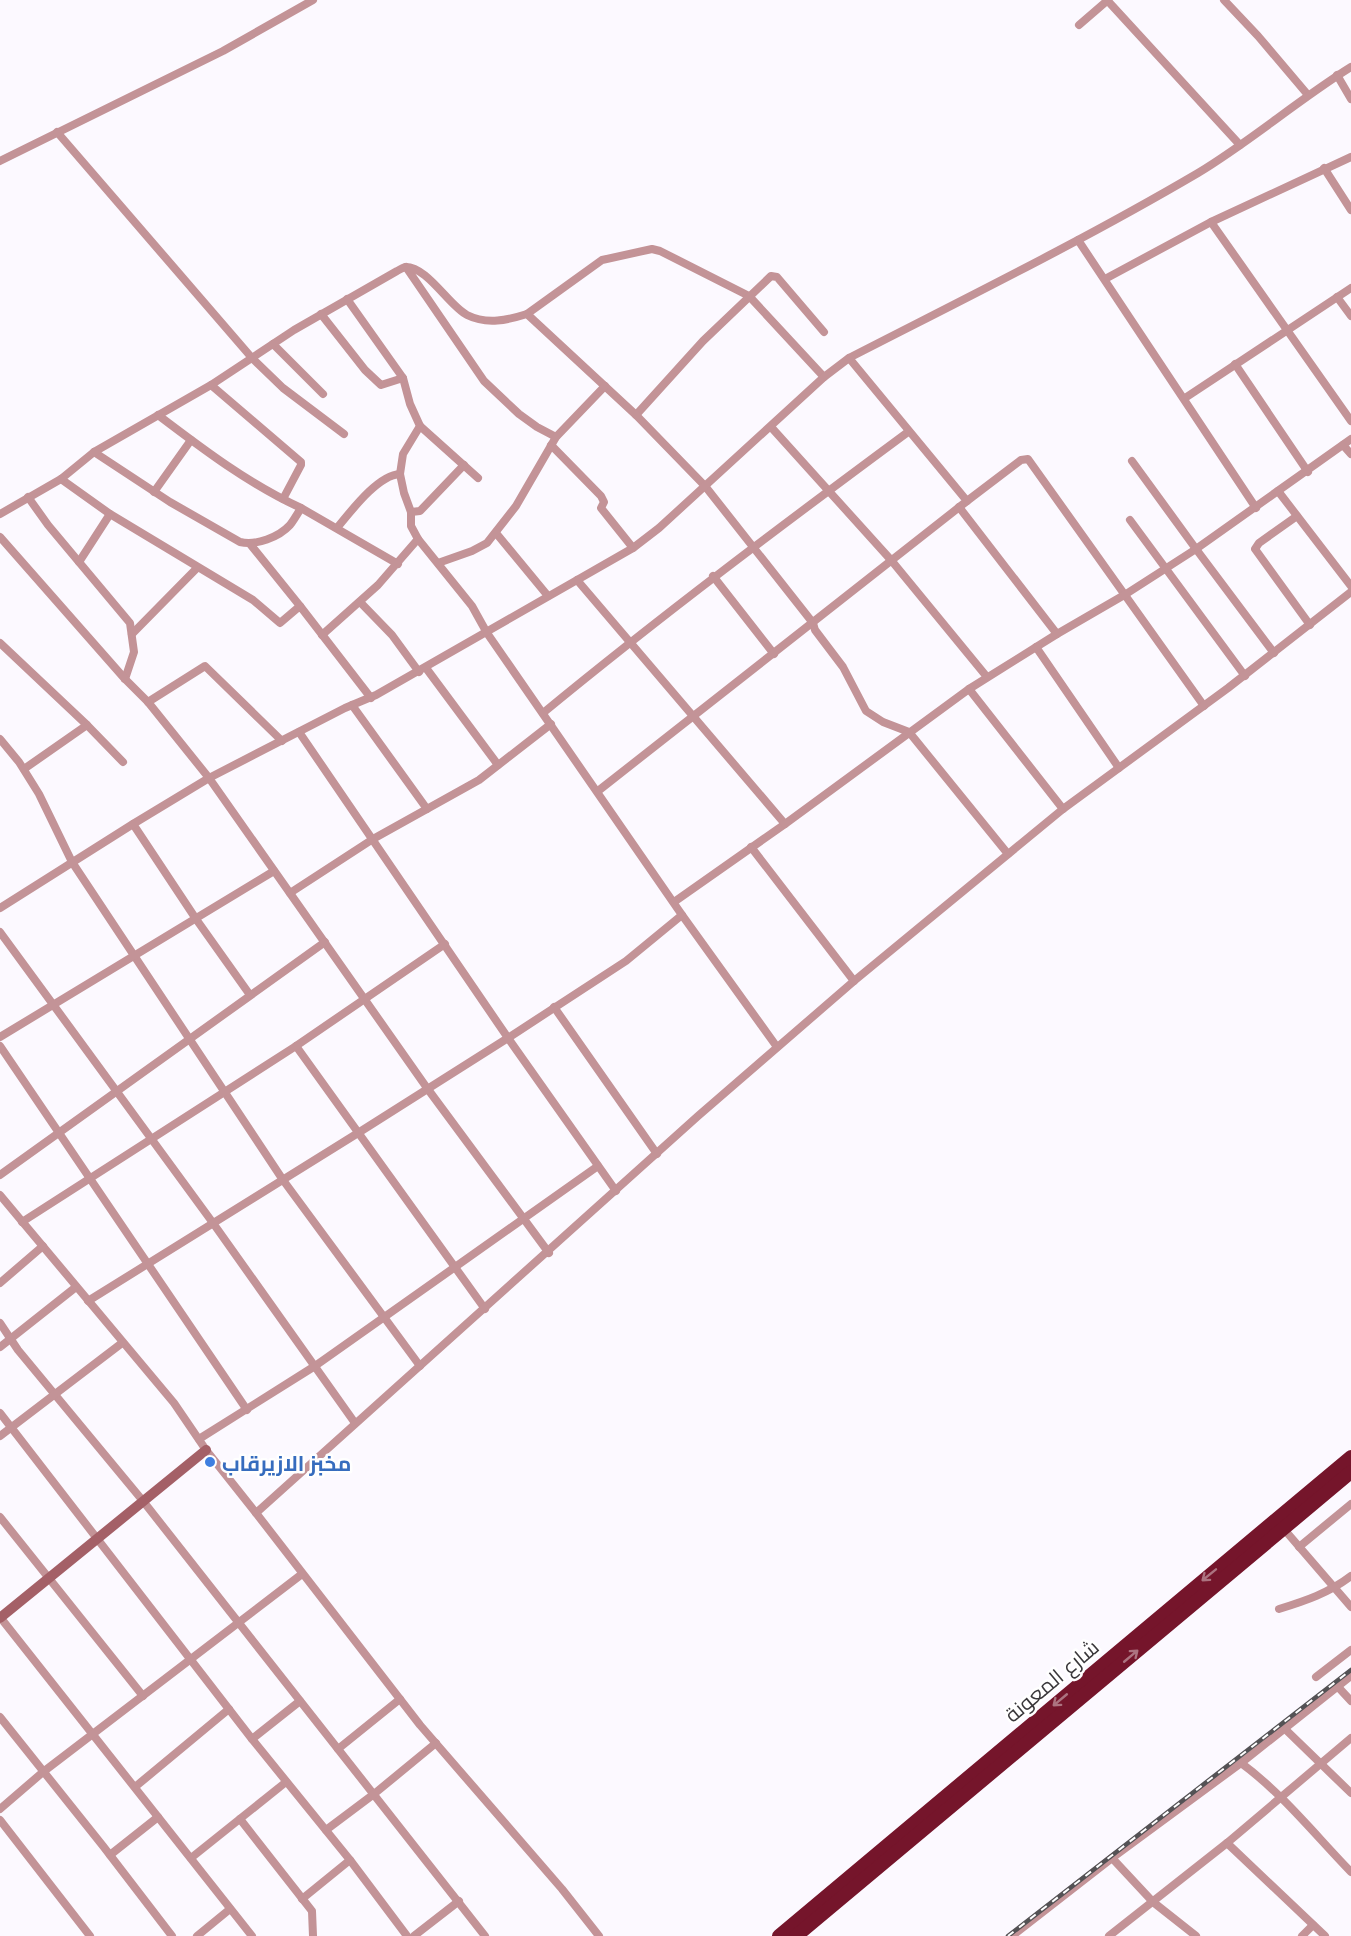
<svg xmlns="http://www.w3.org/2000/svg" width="1351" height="1936" viewBox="0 0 1351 1936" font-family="Lato,Cairo,sans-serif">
	<rect width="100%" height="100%" fill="#fcf9ff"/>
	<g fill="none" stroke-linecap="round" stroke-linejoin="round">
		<g stroke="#c39397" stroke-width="8">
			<polyline points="1107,0 1240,145"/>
			<polyline points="1224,0 1258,36 1308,95"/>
			<polyline points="1079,25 1108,0"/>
			<polyline points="1337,75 1351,99"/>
			<polyline points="57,132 252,358 283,388 344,434"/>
			<polyline points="0,161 223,51 313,0"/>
			<polyline points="1324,168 1351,210"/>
			<polyline points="1211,222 1351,421"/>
			<polyline points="1078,240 1256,508"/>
			<polyline points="406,267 484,381 519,414 537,427 556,437"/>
			<polyline points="1105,279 1211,222 1351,157"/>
			<polyline points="1337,297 1351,316"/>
			<polyline points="347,299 403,378 410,404 420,426 403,454 400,474 404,493 411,512 411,526 418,539 472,606 487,633 682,915 777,1047"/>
			<polyline points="321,314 365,370 381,385 403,378"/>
			<polyline points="527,314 602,260 652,249 660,251 749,296 824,377"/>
			<polyline points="273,344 323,394"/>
			<polyline points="1235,364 1308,472"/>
			<polyline points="211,385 301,462 301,465 283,499"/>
			<polyline points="1185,398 1351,288"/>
			<polyline points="636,415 703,341 771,276 777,277 824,332"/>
			<polyline points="420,426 478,478"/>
			<polyline points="771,427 891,560 987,677"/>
			<polyline points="551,445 601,496 604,502 601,508 633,548"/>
			<polyline points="1343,445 1351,454"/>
			<path d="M94 452 170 502 240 542C256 546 279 537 290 525 294 520 298 513 301 508 249 484 204 450 158 415"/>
			<polyline points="1132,461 1196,549 1274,653"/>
			<polyline points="61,479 110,514 253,600 280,623 300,606 371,698"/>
			<polyline points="1278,491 1351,586"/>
			<polyline points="154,492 191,440"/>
			<polyline points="28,497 48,525 130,623 134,652 125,679"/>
			<polyline points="967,501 1021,460 1028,459 1204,706"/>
			<polyline points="959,507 1057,634"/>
			<polyline points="301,508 398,564"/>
			<polyline points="411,512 420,511 464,465"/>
			<path d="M0 514 61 479 94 452 211 385 294 330 397 271C399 270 402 268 405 267 427 266 449 306 467 315 487 325 508 320 527 314L636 415 705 486 813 623 815 630 843 667 866 711 883 722 909 732 1008 854"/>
			<polyline points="1297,516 1259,543 1255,549 1310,625"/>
			<polyline points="1130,520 1245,676"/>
			<path d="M337 528C351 511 378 475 400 474"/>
			<polyline points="496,533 548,596"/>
			<polyline points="0,537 125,679 148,702 209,778 427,1088 549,1253"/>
			<polyline points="250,544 300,606"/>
			<polyline points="79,562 110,514"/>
			<polyline points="438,563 472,551 487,543 516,506 556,437 605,386"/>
			<polyline points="713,576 774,654"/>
			<polyline points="577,580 785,824 674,902"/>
			<polyline points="360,602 392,635 419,672"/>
			<polyline points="132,634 197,568"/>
			<polyline points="322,635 378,585 418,539"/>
			<polyline points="0,643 87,725 123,762"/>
			<polyline points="1036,647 1119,768"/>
			<polyline points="426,668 498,765"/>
			<polyline points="969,689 1063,809"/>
			<polyline points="148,702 205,666 282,741"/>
			<polyline points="352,705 427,809"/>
			<path d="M543 713C662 615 785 523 908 432"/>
			<polyline points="299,732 508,1038 616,1191"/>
			<polyline points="0,739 19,762 39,794 72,862 283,1180 420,1366"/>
			<polyline points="24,769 87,725"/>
			<polyline points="598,791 967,501 849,358"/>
			<polyline points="133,824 196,919 250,995"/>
			<polyline points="785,824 969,689 1057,634 1126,594 1196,549 1351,439"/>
			<polyline points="751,847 854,981"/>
			<polyline points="290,893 373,839 479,780 551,724"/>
			<path d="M0 908 133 824 209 778 345 708 376 695 633 548 659 528 824 377 849 358C966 298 1084 240 1198 173 1251 141 1298 100 1351 67"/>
			<polyline points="0,932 213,1223 355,1423"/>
			<polyline points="554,1007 657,1154"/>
			<polyline points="0,1037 274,871"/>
			<polyline points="0,1046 247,1410"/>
			<polyline points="296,1046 485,1309"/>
			<polyline points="0,1175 325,942"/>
			<polyline points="0,1195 174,1403 206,1450 256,1513 698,1116 854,981 1063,809 1228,688 1351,592"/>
			<polyline points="22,1222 296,1046 445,944"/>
			<polyline points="0,1283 43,1246"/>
			<polyline points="88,1301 358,1133 508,1038 626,961 682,915"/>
			<polyline points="0,1323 18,1350 143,1501 485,1936"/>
			<polyline points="0,1347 76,1287"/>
			<polyline points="0,1413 252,1739 350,1860 407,1936"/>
			<polyline points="0,1436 122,1343"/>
			<polyline points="199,1439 315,1366 598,1166"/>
			<polyline points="256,1513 420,1725 562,1889 599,1936"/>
			<polyline points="0,1517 143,1696"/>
			<polyline points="1283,1528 1351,1607"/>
			<polyline points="1299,1547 1351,1504"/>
			<path d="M1279 1609C1305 1601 1329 1593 1351 1576"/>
			<polyline points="0,1617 252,1936"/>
			<polyline points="1316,1677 1351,1650"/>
			<polyline points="1336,1688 1339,1688 1351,1701"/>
			<polyline points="0,1717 103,1846 172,1936"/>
			<polyline points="1284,1728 1351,1793"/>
			<polyline points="252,1739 300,1701"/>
			<polyline points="338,1749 400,1699"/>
			<path d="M1241 1763C1282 1793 1316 1836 1351 1872"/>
			<polyline points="135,1787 229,1709"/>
			<polyline points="0,1809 43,1772 302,1574"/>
			<polyline points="240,1819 312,1911 313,1936"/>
			<polyline points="0,1820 90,1936"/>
			<polyline points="326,1830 374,1794 436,1743"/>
			<polyline points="1227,1843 1325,1936"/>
			<polyline points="110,1855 158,1817"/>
			<polyline points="191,1858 286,1782"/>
			<polyline points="1112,1858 1153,1902 1196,1936"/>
			<polyline points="302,1899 350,1860"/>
			<polyline points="197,1936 230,1909"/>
			<polyline points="414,1936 459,1901"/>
			<polyline points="1012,1936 1112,1858 1241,1763 1351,1676"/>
			<polyline points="1109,1936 1227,1843 1351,1738"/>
			<polyline points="1302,1936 1313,1925"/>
		</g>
		<polyline stroke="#a46067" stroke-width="10" points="0,1618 206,1450"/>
		<g stroke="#75152b" stroke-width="14">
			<polyline points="779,1936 1351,1457"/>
			<polyline points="796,1936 1351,1472"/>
		</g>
		<defs>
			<polyline id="rail" points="1008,1936 1351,1670"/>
		</defs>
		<use href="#rail" stroke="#545255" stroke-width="4.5"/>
		<use href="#rail" stroke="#fff" stroke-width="2" stroke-dasharray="7" stroke-linecap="butt"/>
	</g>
	<defs><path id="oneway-shaft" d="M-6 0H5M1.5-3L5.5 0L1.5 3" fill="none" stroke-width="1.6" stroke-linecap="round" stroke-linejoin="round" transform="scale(1.5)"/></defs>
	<g stroke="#ac7380">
		<use href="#oneway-shaft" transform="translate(1209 1575) rotate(141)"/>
		<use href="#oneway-shaft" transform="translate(1131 1656) rotate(-40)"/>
		<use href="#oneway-shaft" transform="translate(1060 1700) rotate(140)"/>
	</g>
	<circle fill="#3f7fe0" stroke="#fff" stroke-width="2" cx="210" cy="1462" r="6"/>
	<g text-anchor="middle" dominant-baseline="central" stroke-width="5" stroke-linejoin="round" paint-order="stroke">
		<g font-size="21" font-weight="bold" fill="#366cbe" stroke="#fff" text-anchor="start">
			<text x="222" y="1462">مخبز الازيرقاب</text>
		</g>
		<g font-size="21" fill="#3a383b" stroke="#fff">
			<text transform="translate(1051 1680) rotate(-40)">شارع المعونة</text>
		</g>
	</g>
</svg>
